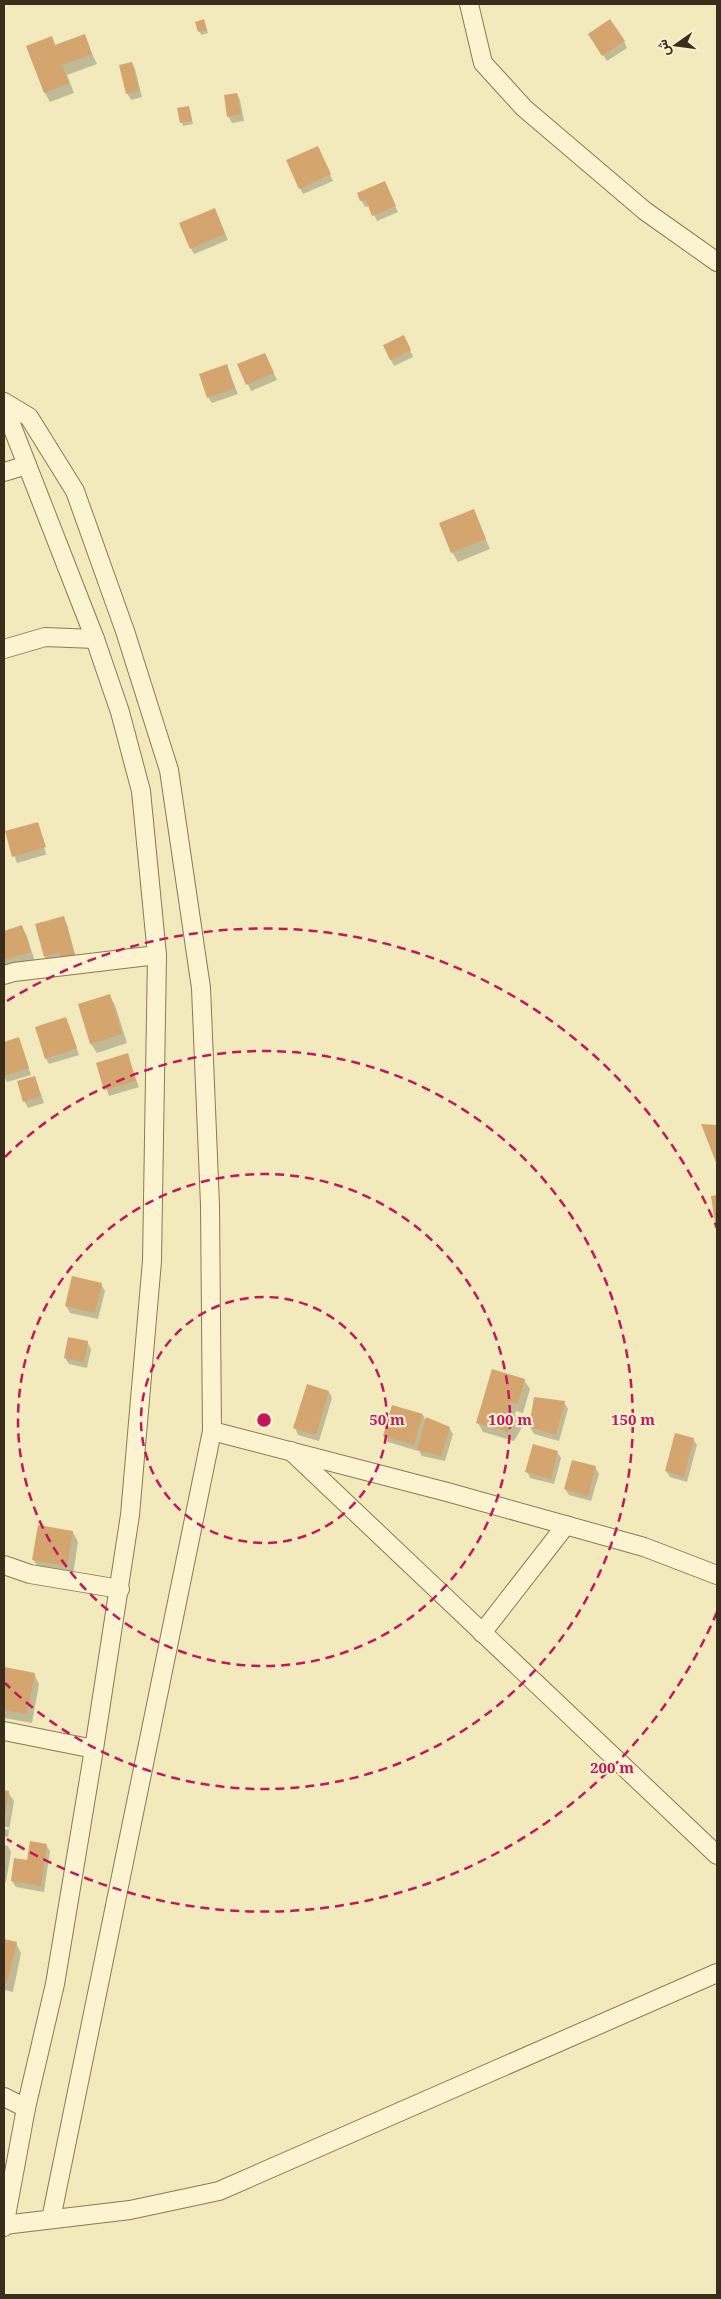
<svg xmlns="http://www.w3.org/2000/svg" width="721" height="2299" viewBox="0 0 721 2299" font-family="'Noto Serif',Vazirmatn,serif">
	<rect width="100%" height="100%" fill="#f2e9bd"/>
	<g fill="#0003">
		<polygon points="197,23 205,24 208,33 201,35"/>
		<polygon points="84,36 97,64 67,75 74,93 50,102 45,93 51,38 56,46"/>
		<polygon points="593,40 624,41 627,48 607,61"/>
		<polygon points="132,63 135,69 142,97 131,100 127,93"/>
		<polygon points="237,94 240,100 244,121 232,123 228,116"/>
		<polygon points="178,109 190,110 193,124 183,126"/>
		<polygon points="321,154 333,181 303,194 300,188"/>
		<polygon points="388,189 398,212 377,221 370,206 365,207 361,200"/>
		<polygon points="218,216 228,240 194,254 191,248"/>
		<polygon points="407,343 413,357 394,366 384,346"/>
		<polygon points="265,354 277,380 251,391 239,365"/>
		<polygon points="226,365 238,394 212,403 208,397"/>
		<polygon points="473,511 490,549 458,562 452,552"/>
		<polygon points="38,823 46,854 48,854 17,863 6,832"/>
		<polygon points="63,917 67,924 78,966 49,963 45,957"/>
		<polygon points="22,927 27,936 35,962 4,972 4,932"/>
		<polygon points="109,995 115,1005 127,1043 97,1053 91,1044"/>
		<polygon points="66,1018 79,1055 49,1064 46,1058"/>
		<polygon points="19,1039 31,1075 7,1082 4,1076 4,1043"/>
		<polygon points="127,1055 139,1087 109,1096 98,1063"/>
		<polygon points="35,1077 44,1103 28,1108 24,1101"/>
		<polygon points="101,1284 105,1291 98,1319 70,1313 66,1306"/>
		<polygon points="87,1342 91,1349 87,1368 69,1364 65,1358"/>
		<polygon points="524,1380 530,1389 523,1413 516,1411 514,1416 517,1417 523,1426 514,1441 483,1432 478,1423"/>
		<polygon points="329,1392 332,1398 319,1441 298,1435 295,1428"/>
		<polygon points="564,1402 568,1409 559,1441 534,1434 530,1427"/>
		<polygon points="423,1415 426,1421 449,1428 453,1434 445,1461 422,1456 418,1449 418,1451 388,1442 384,1436"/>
		<polygon points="693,1439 697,1445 687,1482 670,1477 666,1471"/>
		<polygon points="557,1452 561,1458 554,1484 530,1478 527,1471"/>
		<polygon points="595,1467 599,1474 591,1501 569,1495 565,1489"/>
		<polygon points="73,1532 78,1542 73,1575 39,1569 33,1559"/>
		<polygon points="4,1668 34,1674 39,1684 32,1723 4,1718"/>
		<polygon points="4,1791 8,1792 14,1801 8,1837 4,1836 4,1829 9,1830 9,1827 4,1827"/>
		<polygon points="4,1845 8,1846 11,1852 6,1882 4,1881"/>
		<polygon points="46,1845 50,1851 44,1892 16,1887 12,1881 28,1861"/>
		<polygon points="4,1941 16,1943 21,1953 13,1992 4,1990"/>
	</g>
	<g fill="#d5a56f">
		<polygon points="204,19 207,30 198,32 195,22"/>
		<polygon points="610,19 625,41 602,56 588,34"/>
		<polygon points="85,34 92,54 62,65 69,83 44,93 26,46 52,36 55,45"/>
		<polygon points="132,62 139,91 126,94 119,65"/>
		<polygon points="237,93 241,114 227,117 224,95"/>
		<polygon points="189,106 192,121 180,123 177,108"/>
		<polygon points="318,146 331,174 299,189 286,160"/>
		<polygon points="385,181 396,206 372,216 366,200 360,201 357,193"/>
		<polygon points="215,208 225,234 190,249 179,223"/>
		<polygon points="404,335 411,350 390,360 383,345"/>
		<polygon points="265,353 274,373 246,385 237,364"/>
		<polygon points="227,364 235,388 207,398 199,374"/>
		<polygon points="474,509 486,539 451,553 439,523"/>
		<polygon points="38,822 46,847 12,857 5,831"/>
		<polygon points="64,916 76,959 62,963 59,953 44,957 35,924"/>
		<polygon points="22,925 31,952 4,960 4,931"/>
		<polygon points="110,994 122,1034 90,1044 78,1004"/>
		<polygon points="66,1017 77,1048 45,1059 35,1027"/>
		<polygon points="19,1037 29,1068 4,1076 4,1042"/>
		<polygon points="128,1053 136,1081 104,1090 96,1063"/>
		<polygon points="35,1076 41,1096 23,1102 17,1081"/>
		<polygon points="701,1124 717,1125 717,1165"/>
		<polygon points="717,1195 717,1229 716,1229 711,1196"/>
		<polygon points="72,1276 102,1283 95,1313 65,1306"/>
		<polygon points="68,1337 88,1341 84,1362 64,1358"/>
		<polygon points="492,1369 525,1379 518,1404 510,1402 507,1412 518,1416 508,1432 476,1423"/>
		<polygon points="307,1384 329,1391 316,1435 293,1428"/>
		<polygon points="534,1397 565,1401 556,1435 529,1427"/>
		<polygon points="392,1405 423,1414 414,1445 383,1436"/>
		<polygon points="426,1417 450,1427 441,1456 417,1450"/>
		<polygon points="675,1433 694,1438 684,1477 665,1471"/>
		<polygon points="533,1444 558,1451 551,1479 525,1472"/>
		<polygon points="572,1460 596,1466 588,1496 564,1489"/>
		<polygon points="38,1525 73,1531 67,1566 32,1560"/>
		<polygon points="4,1667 35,1673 27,1714 4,1710"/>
		<polygon points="4,1790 9,1791 5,1816 4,1816"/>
		<polygon points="30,1841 47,1844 41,1886 11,1881 14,1858 27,1860"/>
		<polygon points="4,1939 17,1942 7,1983 4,1982"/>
	</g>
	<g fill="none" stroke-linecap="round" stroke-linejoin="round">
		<defs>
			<g id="street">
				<polyline points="469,4 483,63 524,108 645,211 717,262"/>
				<polyline points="4,402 29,417 75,491 125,631 169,770 201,988 210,1205 212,1431 51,2219"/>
				<polyline points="4,406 95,639 120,712 141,791 157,955 152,1261 130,1515 94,1749 55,1984 26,2108 4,2227"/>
				<polyline points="4,472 27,465"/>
				<polyline points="4,649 45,637 95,639"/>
				<polyline points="4,975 14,972 157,955"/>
				<polyline points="212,1431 447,1492 644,1547 717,1575"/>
				<polyline points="291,1451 717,1855"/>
				<polyline points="4,1565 30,1574 120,1589"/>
				<polyline points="482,1633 566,1525"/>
				<polyline points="4,1731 94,1749"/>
				<polyline points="4,2097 26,2108"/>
				<polyline points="4,2225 130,2210 219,2191 717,1973"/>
			</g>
		</defs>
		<use href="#street" stroke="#8c7954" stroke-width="20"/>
		<use href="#street" stroke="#fcf4d1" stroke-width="18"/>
	</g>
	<g fill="none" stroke="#c2185b" stroke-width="2.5" stroke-dasharray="9 6">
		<circle cx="264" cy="1420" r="123"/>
		<circle cx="264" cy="1420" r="246"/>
		<path d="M5 1157A369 369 0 1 1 5 1683"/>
		<path d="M717 1612A492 492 0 0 1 7 1839M7 1001A492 492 0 0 1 717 1228"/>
	</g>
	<circle cx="264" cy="1420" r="8" fill="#c2185b" stroke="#f9f1ce" stroke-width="2.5"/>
	<g font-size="15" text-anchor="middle" font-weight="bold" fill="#c2185b" stroke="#f9f1ce" stroke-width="4.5" stroke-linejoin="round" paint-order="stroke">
		<text x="387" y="1425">50 m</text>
		<text x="510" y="1425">100 m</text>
		<text x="633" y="1425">150 m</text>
		<text x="612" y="1773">200 m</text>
	</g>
	<rect width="721" height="2299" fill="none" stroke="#3a2d1b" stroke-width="10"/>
	<g transform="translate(676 45) rotate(256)" stroke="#f9f1ce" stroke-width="4" paint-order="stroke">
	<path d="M0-4L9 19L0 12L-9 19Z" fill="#3a2d1b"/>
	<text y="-8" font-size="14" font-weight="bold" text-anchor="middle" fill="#3a2d1b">ش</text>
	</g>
</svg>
